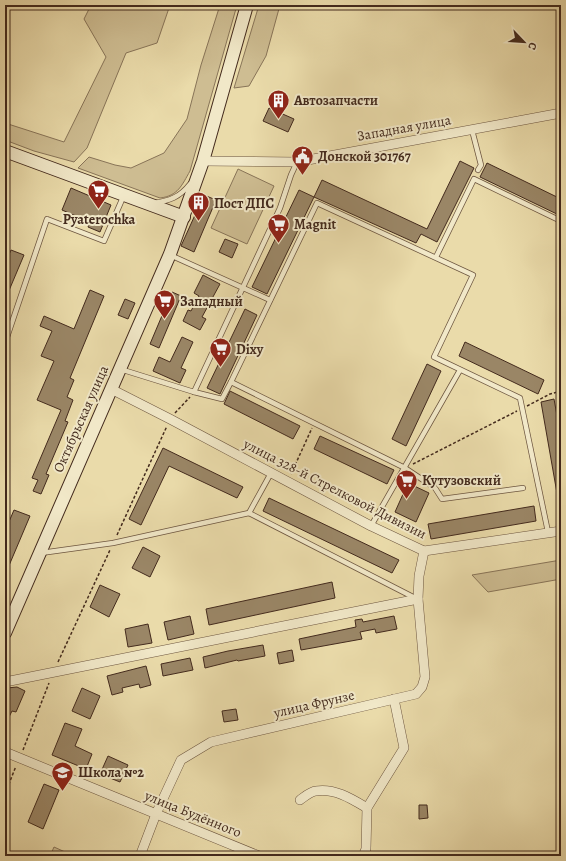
<svg xmlns="http://www.w3.org/2000/svg" width="566" height="861" viewBox="0 0 566 861" font-family="Alegreya,serif">
	<rect width="100%" height="100%" fill="#eadbaa"/>
	<filter id="stains"><feTurbulence type="fractalNoise" baseFrequency=".005" numOctaves="4"/><feColorMatrix values="0 0 0 0 .2 0 0 0 0 .09 0 0 0 0 .02 0 0 0 .5 -.17"/></filter>
	<radialGradient id="worn" r=".72"><stop offset=".6" stop-color="#630" stop-opacity="0"/><stop offset="1" stop-color="#630" stop-opacity=".3"/></radialGradient>
	<g fill="#cebd92" stroke="#887458">
		<polygon points="91,5 170,5 157,43 126,53 87,148 74,162 34,151 5,140 5,123 64,142 106,57 84,19"/>
		<path d="M220 5H237L190 171C182 185 178 196 160 198L78 168 89 157 115 165 131 168 164 153 187 119 201 65Z"/>
		<polygon points="259,5 280,5 266,56 249,86 234,88"/>
		<polygon points="238,169 274,186 247,244 211,228"/>
		<polygon points="561,560 561,579 488,592 472,575"/>
		<polygon points="54,847 74,856 50,856"/>
	</g>
	<g fill="#9a8666" stroke="#432a1d">
		<polygon points="269,108 294,119 288,132 263,121"/>
		<polygon points="460,161 474,168 437,242 421,234 416,243 314,197 322,180 427,229"/>
		<polygon points="487,163 561,199 561,216 480,177"/>
		<polygon points="71,188 111,205 100,232 88,227 90,222 62,210"/>
		<polygon points="299,190 314,197 267,294 252,287"/>
		<polygon points="204,195 216,200 194,252 181,246"/>
		<polygon points="225,239 238,244 232,258 219,252"/>
		<polygon points="11,250 24,255 5,300 5,264"/>
		<polygon points="203,275 220,284 202,317 206,319 200,330 183,321 188,310 191,311 199,296 194,293"/>
		<polygon points="90,290 104,296 70,378 74,380 67,397 73,400 65,421 68,422 46,474 49,475 41,494 33,491 38,480 32,478 61,410 37,400 54,361 41,356 52,331 40,326 44,316 74,329"/>
		<polygon points="172,292 181,296 159,348 150,344"/>
		<polygon points="125,299 135,303 128,319 118,315"/>
		<polygon points="245,309 257,315 220,394 207,388"/>
		<polygon points="182,337 193,342 181,368 186,370 180,383 153,371 159,357 170,362"/>
		<polygon points="465,342 544,380 538,394 459,356"/>
		<polygon points="427,364 441,371 406,446 392,439"/>
		<polygon points="230,391 300,426 293,439 224,404"/>
		<polygon points="554,399 561,438 561,498 558,499 541,402"/>
		<polygon points="320,436 394,470 387,484 314,449"/>
		<polygon points="163,448 243,487 237,498 169,466 141,525 129,519"/>
		<polygon points="408,483 429,493 416,522 395,512"/>
		<polygon points="269,498 399,560 392,573 263,511"/>
		<polygon points="534,506 536,521 431,539 428,524"/>
		<polygon points="14,510 30,516 5,575 5,531"/>
		<polygon points="143,547 160,556 150,577 132,568"/>
		<polygon points="332,582 335,598 209,625 206,609"/>
		<polygon points="100,585 120,594 109,617 90,607"/>
		<polygon points="190,616 194,634 168,640 164,622"/>
		<polygon points="394,616 397,629 376,633 375,629 360,632 362,639 301,650 299,639 356,627 355,620 362,619 363,622"/>
		<polygon points="148,624 152,643 128,647 125,629"/>
		<polygon points="263,645 265,656 238,661 237,660 205,668 203,657 228,651"/>
		<polygon points="292,650 294,661 279,664 277,653"/>
		<polygon points="190,658 193,670 163,676 161,664"/>
		<polygon points="146,666 151,685 140,688 139,684 122,688 123,692 112,695 107,676"/>
		<polygon points="17,687 25,691 16,712 12,711 5,725 5,693 7,688"/>
		<polygon points="82,688 100,696 90,719 72,711"/>
		<polygon points="236,709 238,720 224,722 222,711"/>
		<polygon points="65,723 82,729 75,746 92,754 86,769 52,755"/>
		<polygon points="108,756 128,765 120,782 100,774"/>
		<polygon points="44,784 59,790 43,829 28,822"/>
		<polygon points="419,805 427,805 428,818 419,819"/>
	</g>
	<g fill="none" stroke-linecap="round" stroke-linejoin="round">
		<defs>
			<g id="lane">
				<polyline points="472,130 481,165 478,170"/>
				<path d="M154 203C169 201 180 197 190 184"/>
				<polyline points="170,255 270,300"/>
				<polyline points="436,257 474,179 561,221"/>
				<polyline points="5,343 47,219 104,241 124,195"/>
				<polyline points="120,369 194,392 280,208 291,175 297,162"/>
				<polyline points="231,382 405,468 435,488 442,499 523,488"/>
				<polyline points="194,392 222,399 231,382 317,203 473,275 434,357 520,398 548,532"/>
				<polyline points="249,513 271,473"/>
				<polyline points="371,526 460,370"/>
				<polyline points="41,553 113,543 249,513 417,599"/>
			</g>
			<g id="street">
				<polyline points="203,161 297,162 561,113"/>
				<polyline points="111,389 170,419 371,526 424,551 561,531"/>
				<polyline points="5,682 418,599"/>
				<polyline points="5,752 259,856"/>
				<path d="M300 800C304 797 311 791 316 791 335 788 352 799 367 808"/>
				<polyline points="140,856 156,814 181,760 211,742 416,694 422,687 425,677 418,599 419,576 424,551"/>
				<polyline points="363,856 366,849 367,808 404,748 394,699"/>
			</g>
			<g id="secondary">
				<polyline points="5,151 184,217"/>
				<polyline points="5,633 170,254 203,161 247,5"/>
			</g>
		</defs>
		<use href="#lane" stroke="#6d5640" stroke-width="6"/>
		<use href="#street" stroke="#6d5640" stroke-width="10"/>
		<use href="#secondary" stroke="#432a1d" stroke-width="14"/>
		<g stroke="#432a1d" stroke-width="1.5" stroke-dasharray="3 2" stroke-linecap="butt">
			<polyline points="527,406 550,394 561,391"/>
			<polyline points="175,413 190,397"/>
			<polyline points="413,464 517,411"/>
			<polyline points="291,474 312,428"/>
			<polyline points="117,535 167,426"/>
			<polyline points="58,662 110,550"/>
			<polyline points="23,750 49,683"/>
			<polyline points="5,794 16,766"/>
		</g>
		<use href="#lane" stroke="#f1e8c8" stroke-width="4.5"/>
		<use href="#street" stroke="#f1e8c8" stroke-width="9"/>
		<use href="#secondary" stroke="#f1e8c8" stroke-width="12"/>
	</g>
	<defs>
		<symbol id="building-pin" viewBox="-11 -11 22 30"><path d="M0 17L-7.5 6A9.5 9.5 0 1 1 7.5 6Z" fill="#8f2418" stroke="#f1e8c8"/><path d="M-4-6H4V6H1V3H-1V6H-4ZM-2.5-4.3h1.7v1.8h-1.7ZM.8-4.3h1.7v1.8H.8ZM-2.5-1h1.7V.8h-1.7ZM.8-1h1.7V.8H.8Z" fill="#fff"/></symbol>
		<symbol id="civic-pin" viewBox="-11 -11 22 30"><path d="M0 17L-7.5 6A9.5 9.5 0 1 1 7.5 6Z" fill="#8f2418" stroke="#f1e8c8"/><path d="M-.6-6.5H3V-4.5H.6V-3L4-1V1h2V6H-6V1h2V-1L-.6-3ZM-1.2 2.5V6h2.4V2.5Z" fill="#fff"/></symbol>
		<symbol id="supermarket-pin" viewBox="-11 -11 22 30"><path d="M0 17L-7.5 6A9.5 9.5 0 1 1 7.5 6Z" fill="#8f2418" stroke="#f1e8c8"/><path d="M-6-5.5h2.5l.6 2H6L4.5 2H-2.5L-4.4-4H-6ZM-1.5 3.2a1.3 1.3 0 1 0 .1 0ZM3 3.2a1.3 1.3 0 1 0 .1 0Z" fill="#fff"/></symbol>
		<symbol id="school-pin" viewBox="-11 -11 22 30"><path d="M0 17L-7.5 6A9.5 9.5 0 1 1 7.5 6Z" fill="#8f2418" stroke="#f1e8c8"/><path d="M0-5L7-2L0 1L-7-2ZM-4 1L0 2.5L4 1V4Q0 6-4 4Z" fill="#fff"/></symbol>
	</defs>
	<g fill-rule="evenodd">
		<use href="#building-pin" x="266" y="88" width="25" height="34"/>
		<use href="#civic-pin" x="290" y="144" width="25" height="34"/>
		<use href="#supermarket-pin" x="86" y="178" width="25" height="34"/>
		<use href="#building-pin" x="186" y="190" width="25" height="34"/>
		<use href="#supermarket-pin" x="266" y="212" width="25" height="34"/>
		<use href="#supermarket-pin" x="152" y="288" width="25" height="34"/>
		<use href="#supermarket-pin" x="208" y="336" width="25" height="34"/>
		<use href="#supermarket-pin" x="394" y="468" width="25" height="34"/>
		<use href="#school-pin" x="50" y="760" width="25" height="34"/>
	</g>
	<g text-anchor="middle" dominant-baseline="central" stroke-width="4" stroke-linejoin="round" paint-order="stroke">
		<g font-size="14" font-weight="bold" fill="#432a1d" stroke="#f1e8c8" text-anchor="start">
			<text x="294" y="100">Автозапчасти</text>
			<text x="318" y="156">Донской 301767</text>
			<text x="214" y="203">Пост ДПС</text>
			<text x="99" y="219" text-anchor="middle">Pyaterochka</text>
			<text x="294" y="224">Magnit</text>
			<text x="180" y="301">Западный</text>
			<text x="236" y="349">Dixy</text>
			<text x="422" y="480">Кутузовский</text>
			<text x="78" y="772">Школа №2</text>
		</g>
		<g font-size="14" fill="#432a1d" stroke="#f1e8c8">
			<text transform="translate(404 128) rotate(-10)">Западная улица</text>
			<text transform="translate(81 419) rotate(-66)">Октябрьская улица</text>
			<text transform="translate(335 489) rotate(27)">улица 328-й Стрелковой Дивизии</text>
			<text transform="translate(314 704) rotate(-13)">улица Фрунзе</text>
			<text transform="translate(193 814) rotate(22)">улица Будённого</text>
		</g>
	</g>
	<rect width="566" height="861" fill="none" stroke="#eadbaa" stroke-width="20"/>
	<rect x="6" y="6" width="554" height="849" fill="none" stroke="#432a1d" stroke-width="2"/>
	<rect x="10" y="10" width="546" height="841" fill="none" stroke="#432a1d"/>
	<g transform="translate(524 42) rotate(115)" stroke="#f1e8c8" stroke-width="3" paint-order="stroke">
	<path d="M0-3L7 15L0 10L-7 15Z" fill="#432a1d"/>
	<text y="-6" font-size="11" font-weight="bold" text-anchor="middle" fill="#432a1d">С</text>
	</g>
	<rect width="100%" height="100%" filter="url(#stains)"/>
	<rect width="100%" height="100%" fill="url(#worn)"/>
</svg>
